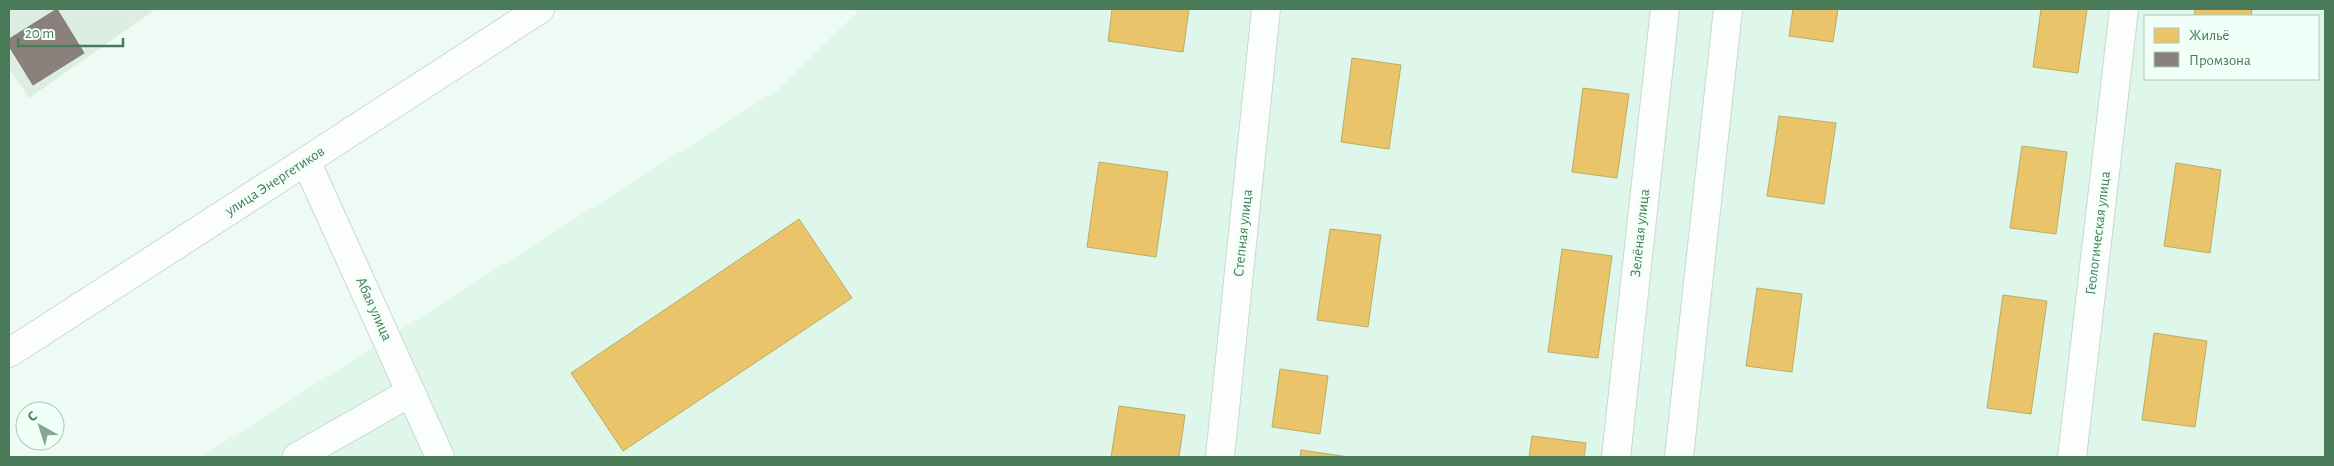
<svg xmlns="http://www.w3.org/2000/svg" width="2334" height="466" viewBox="0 0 2334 466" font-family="'Alegreya Sans',sans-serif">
	<rect width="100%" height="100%" fill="#eefaf4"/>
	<path fill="#dff6ea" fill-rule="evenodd" d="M860 9H2325V457H201L779 89ZM2145 16H2318V79H2145Z"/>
	<polygon fill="#deede4" points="9,9 156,9 29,98 9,68"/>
	<g fill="#e9c46a" stroke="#b9ae65">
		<polygon points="1112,9 1189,9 1183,52 1108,41"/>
		<polygon points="1793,9 1838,9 1833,42 1789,36"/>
		<polygon points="2041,9 2087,9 2078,73 2033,67"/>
		<polygon points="2195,9 2252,9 2251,16 2194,16"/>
		<polygon points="1352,58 1401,65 1389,149 1341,142"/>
		<polygon points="1583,88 1629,94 1617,178 1572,172"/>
		<polygon points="1779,116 1836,123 1824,204 1767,196"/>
		<polygon points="2022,146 2067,152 2056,234 2010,228"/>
		<polygon points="1099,162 1168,172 1156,257 1087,247"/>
		<polygon points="2176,163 2221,170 2210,253 2164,246"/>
		<polygon points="799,219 852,298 623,451 571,373"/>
		<polygon points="1330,229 1381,235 1368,327 1317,320"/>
		<polygon points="1562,249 1612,256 1598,358 1548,352"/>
		<polygon points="1757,288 1802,294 1792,372 1746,366"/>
		<polygon points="2003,295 2047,301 2031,414 1987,408"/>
		<polygon points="2154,333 2207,341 2195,427 2142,420"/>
		<polygon points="1280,369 1328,376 1320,434 1272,427"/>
		<polygon points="1119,406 1185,415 1179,457 1111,457"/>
		<polygon points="1532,436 1586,443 1584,457 1529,457"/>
		<polygon points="1301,450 1349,457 1300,457"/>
	</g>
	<polygon fill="#8a817c" stroke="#777f72" points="57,9 84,53 33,85 9,46 9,39"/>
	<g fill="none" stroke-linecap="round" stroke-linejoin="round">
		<defs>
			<g id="street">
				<polyline points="306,161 540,9"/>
				<polyline points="297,457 411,392"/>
				<polyline points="1220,457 1266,9"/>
				<polyline points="1616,457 1665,9"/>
				<polyline points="1679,457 1728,9"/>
				<polyline points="2072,457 2124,9"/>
			</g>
			<polyline id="secondary" points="9,353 306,161 440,457"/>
		</defs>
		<use href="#street" stroke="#c9d8cf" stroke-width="30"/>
		<use href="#secondary" stroke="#cad9d0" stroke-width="30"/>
		<use href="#street" stroke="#fcfefd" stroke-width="28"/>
		<use href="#secondary" stroke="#fcfefd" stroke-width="28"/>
	</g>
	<g text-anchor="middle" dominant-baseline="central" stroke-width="5" stroke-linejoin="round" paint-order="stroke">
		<g font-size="15" fill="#4a7b59" stroke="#f1fff9">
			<text transform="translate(275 181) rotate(-33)">улица Энергетиков</text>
			<text transform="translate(1243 233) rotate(-84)">Степная улица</text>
			<text transform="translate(1640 233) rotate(-84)">Зелёная улица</text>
			<text transform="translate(2098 233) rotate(-83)">Геологическая улица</text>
			<text transform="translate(374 309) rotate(66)">Абая улица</text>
		</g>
	</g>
	<rect width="2334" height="466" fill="none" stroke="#4a7b59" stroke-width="20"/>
	<rect x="2144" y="15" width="175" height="65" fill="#f1fff9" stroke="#aecab9"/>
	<rect x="2154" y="28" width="25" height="15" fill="#e9c46a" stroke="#aecab9"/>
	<text x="2189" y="40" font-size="15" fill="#4a7b59">Жильё</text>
	<rect x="2154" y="52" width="25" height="15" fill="#8a817c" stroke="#aecab9"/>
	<text x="2189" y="65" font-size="15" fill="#4a7b59">Промзона</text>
	<g transform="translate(40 426) rotate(321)"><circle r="24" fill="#f1fff9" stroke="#aecab9"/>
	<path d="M0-4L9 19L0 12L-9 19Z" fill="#83a78f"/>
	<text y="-8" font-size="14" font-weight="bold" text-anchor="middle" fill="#4a7b59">С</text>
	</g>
	<path d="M18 38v8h105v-8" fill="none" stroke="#4a7b59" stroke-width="2.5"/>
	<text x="25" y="38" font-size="15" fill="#4a7b59" stroke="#f1fff9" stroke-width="4" paint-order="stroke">20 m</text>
</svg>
